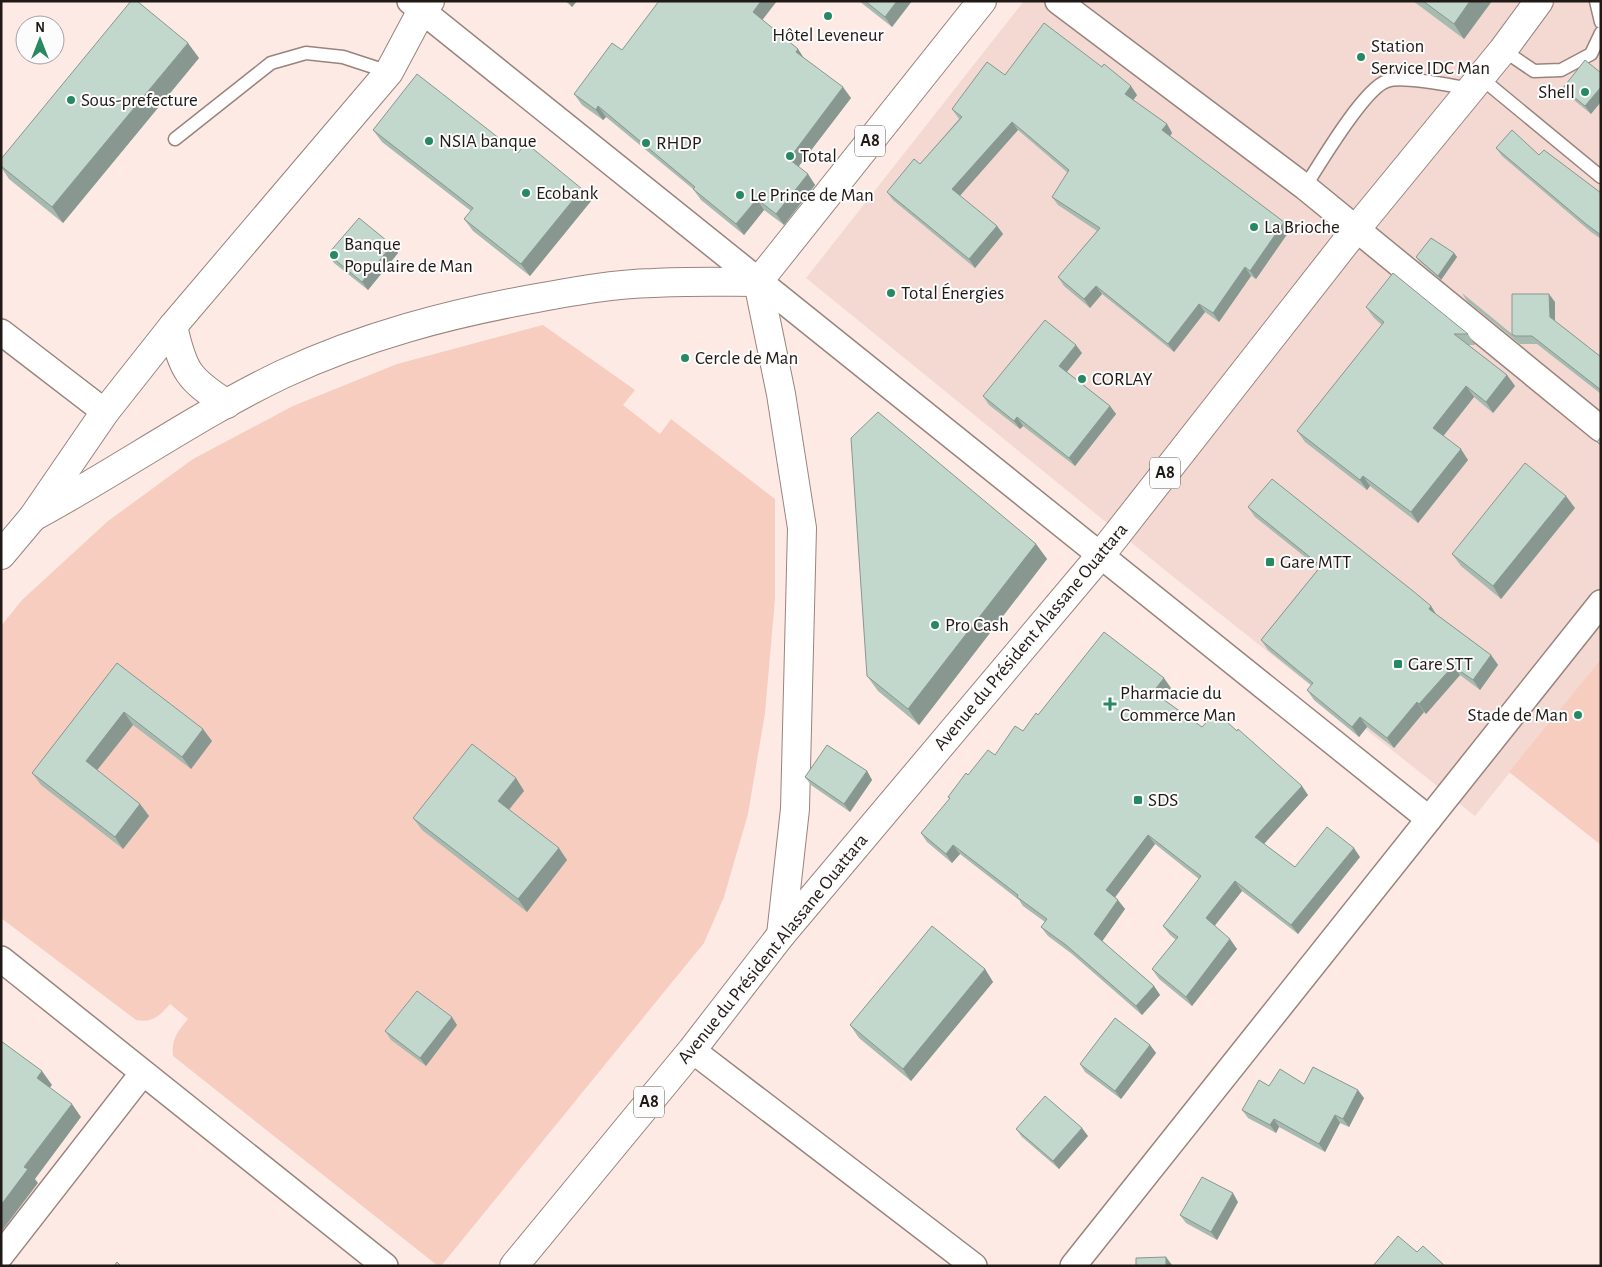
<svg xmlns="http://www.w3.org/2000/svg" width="1602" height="1267" viewBox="0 0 1602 1267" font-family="'Alegreya Sans',sans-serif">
	<rect width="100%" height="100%" fill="#feeae5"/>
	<polygon fill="#f3d9d2" points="1024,1 1601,1 1601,659 1475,816 1166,571 806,278"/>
	<g fill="#f7cdc0">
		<path d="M543 325 635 390 623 405 660 434 671 419 775 499V599L765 713 748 814 724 897 704 943 441 1266H438L173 1056C171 1040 177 1032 188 1019L170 1004C159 1017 152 1023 136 1020L1 918V626L22 600 108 521 193 459 293 406 397 364Z"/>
		<polygon points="1601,659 1601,845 1509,772"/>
	</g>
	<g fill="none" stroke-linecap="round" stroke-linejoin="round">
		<defs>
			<g id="service">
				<polyline points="1596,1 1601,22"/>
				<polyline points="1503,50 1534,71 1561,70 1591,54 1601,33"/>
				<polyline points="1481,78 1601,177"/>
				<polyline points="175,139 271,63 306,53 343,57 389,72"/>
				<path d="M1305 187C1319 165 1364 88 1387 81 1403 75 1452 86 1471 89"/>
			</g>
			<g id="minor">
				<polyline points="410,1 1429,819"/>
				<polyline points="1058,1 1305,187 1601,429"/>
				<polyline points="1,332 105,412"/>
				<polyline points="1,959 385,1266"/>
				<polyline points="692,1050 974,1266"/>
				<polyline points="1,1255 142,1074"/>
				<polyline points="1073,1266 1601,603"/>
			</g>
			<g id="tertiary">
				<path d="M173 326C183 371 188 379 227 404"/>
				<path d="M33 517C117 472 197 415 283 374 365 336 448 314 537 298 575 291 614 284 653 283 688 281 723 282 758 282"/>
				<polyline points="1,555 33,517 105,412 173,326 389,72 421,12 430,1"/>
			</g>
			<g id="primary">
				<polyline points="781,935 795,809 802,528 781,394 758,282 982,1"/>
				<polyline points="514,1266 692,1050 781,935 1100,556 1357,228 1503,50 1539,1"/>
			</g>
		</defs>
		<use href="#service" stroke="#99847d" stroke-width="15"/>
		<use href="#minor" stroke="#99847d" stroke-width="28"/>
		<use href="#tertiary" stroke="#99847d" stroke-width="30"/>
		<use href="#primary" stroke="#99847d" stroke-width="30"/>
		<use href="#service" stroke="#fff" stroke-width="12"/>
		<use href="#minor" stroke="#fff" stroke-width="25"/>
		<use href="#tertiary" stroke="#fff" stroke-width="28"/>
		<use href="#primary" stroke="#fff" stroke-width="28"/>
	</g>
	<g fill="#a7bab0">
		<polygon points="565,1 577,1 572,7"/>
		<polygon points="859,1 912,1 892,27"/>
		<polygon points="1413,1 1492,1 1464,39"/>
		<polygon points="762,20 798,49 803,57 851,98 798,167 808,174 815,185 784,225 764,210 744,235 701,200 693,189 606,117 603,120 582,105 574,94 622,50"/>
		<polygon points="199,58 63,223 9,179 1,167 1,159"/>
		<polygon points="1585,60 1591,114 1569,96 1563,88"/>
		<polygon points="1005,75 1137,95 1133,100 1167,124 1172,133 1170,136 1284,222 1290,230 1256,279 1251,276 1219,322 1205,312 1174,352 1102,294 1090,308 1064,286 1058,277 1097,231 1058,205 1052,197 1068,173 1018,130 959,196 997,226 1003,234 975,268 893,200 887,192 920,164 959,119 952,109"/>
		<polygon points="373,130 518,153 591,201 530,276 473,231 464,219 471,211 382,142"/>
		<polygon points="1496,148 1539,155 1601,193 1601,239 1591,232 1502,156"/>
		<polygon points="392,245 398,253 368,290 334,263 328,254"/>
		<polygon points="1454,253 1457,257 1441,280 1419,261 1416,257"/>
		<polygon points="1462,293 1512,334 1555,302 1555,321 1601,357 1601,394 1537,344 1520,344 1467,301"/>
		<polygon points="1366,307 1468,334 1475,345 1468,345 1507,375 1515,386 1493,413 1474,397 1443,436 1468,460 1418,523 1370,486 1367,490 1305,442 1297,431 1382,325 1374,318"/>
		<polygon points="1082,353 1067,372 1110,406 1116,414 1075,466 1023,426 1020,429 989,405 983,396"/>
		<polygon points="1248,507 1431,606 1436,614 1491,655 1498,665 1480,690 1460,675 1426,714 1424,712 1394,748 1367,727 1359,737 1314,700 1307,690 1311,685 1268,650 1261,640 1319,568 1255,517"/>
		<polygon points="1575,508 1501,599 1461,566 1452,554"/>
		<polygon points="1036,544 1047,559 919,725 878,691 867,676"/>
		<polygon points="117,663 212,741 191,769 133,725 97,770 140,804 149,816 123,849 41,785 32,773"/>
		<polygon points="1171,688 1162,698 1202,727 1308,795 1264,844 1295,867 1360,857 1298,934 1242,891 1214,925 1237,949 1192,1006 1159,979 1152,969 1176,940 1170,935 1163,926 1199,879 1155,844 1115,897 1125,909 1102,941 1154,986 1160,995 1142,1015 1072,954 1048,936 1041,927 1045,922 1023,906 1019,900 960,854 952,863 927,842 921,833 950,799 948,797 968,775 995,755 1023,731 1038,715"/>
		<polygon points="867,771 872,780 850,812 811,785 805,777"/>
		<polygon points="516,778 524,791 509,810 567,860 527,912 422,830 413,818"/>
		<polygon points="985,969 993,982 911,1081 859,1038 850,1025"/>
		<polygon points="457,1025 426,1066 391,1040 385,1031"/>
		<polygon points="1150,1045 1156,1053 1121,1099 1085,1072 1080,1064"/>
		<polygon points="1304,1084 1364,1098 1349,1127 1340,1123 1325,1152 1279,1127 1276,1133 1248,1118 1242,1110 1269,1086"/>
		<polygon points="1016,1129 1088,1136 1059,1169 1022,1137"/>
		<polygon points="1238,1202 1217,1240 1186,1223 1180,1215"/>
	</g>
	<g fill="#889790">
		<polygon points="568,1 577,1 572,7"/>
		<polygon points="761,1 777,1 760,23 753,12"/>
		<polygon points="897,1 912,1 892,27 885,17"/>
		<polygon points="1470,1 1492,1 1464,39 1454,24"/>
		<polygon points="188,43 199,58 63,223 52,207"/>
		<polygon points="798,49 805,60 796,52"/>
		<polygon points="1131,86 1137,95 1131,103 1125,94"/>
		<polygon points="843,87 851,98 796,170 789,159"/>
		<polygon points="1601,87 1601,102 1591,114 1585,106"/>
		<polygon points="598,106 606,117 603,120 596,110"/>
		<polygon points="1012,122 1018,130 958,198 952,189"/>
		<polygon points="1167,124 1172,133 1168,139 1162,130"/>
		<polygon points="808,174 815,185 784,225 776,214"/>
		<polygon points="582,189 591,201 530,276 521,264"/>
		<polygon points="757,199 764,210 744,235 736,224"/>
		<polygon points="1284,222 1290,230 1256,279 1250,271"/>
		<polygon points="997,226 1003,234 975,268 969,259"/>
		<polygon points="392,245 398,253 368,290 362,282"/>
		<polygon points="1454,253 1457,257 1441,280 1438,276"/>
		<polygon points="1245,267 1251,276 1219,322 1213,313"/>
		<polygon points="1096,286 1102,294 1090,308 1084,299"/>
		<polygon points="1549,294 1555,302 1555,325 1550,317"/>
		<polygon points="1199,304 1205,312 1174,352 1168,344"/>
		<polygon points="1076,345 1082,353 1065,374 1059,366"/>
		<polygon points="1507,375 1515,386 1493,413 1486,402"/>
		<polygon points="1466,386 1474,397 1441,439 1433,428"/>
		<polygon points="1110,406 1116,414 1075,466 1069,458"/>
		<polygon points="1017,417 1023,426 1020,429 1014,421"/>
		<polygon points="1461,449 1468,460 1418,523 1411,512"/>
		<polygon points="1363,476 1370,486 1367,490 1360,480"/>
		<polygon points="1566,496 1575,508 1501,599 1493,586"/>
		<polygon points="1036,544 1047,559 919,725 908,709"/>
		<polygon points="1431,606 1437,616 1429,609"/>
		<polygon points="1491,655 1498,665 1480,690 1473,680"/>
		<polygon points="1453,666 1460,675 1426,714 1419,704"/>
		<polygon points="1164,678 1171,688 1160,701 1153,692"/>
		<polygon points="1417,702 1424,712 1394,748 1387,738"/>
		<polygon points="124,712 133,725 94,774 86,761"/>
		<polygon points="1360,717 1367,727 1359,737 1352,727"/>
		<polygon points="203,729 212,741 191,769 182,757"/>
		<polygon points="867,771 872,780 850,812 844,804"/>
		<polygon points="516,778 524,791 506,813 498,801"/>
		<polygon points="1302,786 1308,795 1262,846 1255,837"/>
		<polygon points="140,804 149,816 123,849 115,837"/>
		<polygon points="1148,835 1155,844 1113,900 1106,890"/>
		<polygon points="953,845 960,854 952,863 946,854"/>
		<polygon points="559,848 567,860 527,912 518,899"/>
		<polygon points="1354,848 1360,857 1298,934 1291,925"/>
		<polygon points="1235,881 1242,891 1213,928 1206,918"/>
		<polygon points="1118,900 1125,909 1101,943 1094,934"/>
		<polygon points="1230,939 1237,949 1192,1006 1186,997"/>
		<polygon points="985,969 993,982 911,1081 903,1069"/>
		<polygon points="1154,986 1160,995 1142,1015 1136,1006"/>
		<polygon points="452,1017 457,1025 426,1066 420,1058"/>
		<polygon points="1150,1045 1156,1053 1121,1099 1115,1091"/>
		<polygon points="42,1071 52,1085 46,1092 37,1078"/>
		<polygon points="1358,1090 1364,1098 1349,1127 1343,1119"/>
		<polygon points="72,1104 81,1117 35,1179 38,1183 1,1232 1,1205 24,1167"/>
		<polygon points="1335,1115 1340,1123 1325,1152 1319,1144"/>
		<polygon points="1274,1119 1279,1127 1276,1133 1270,1125"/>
		<polygon points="1082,1128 1088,1136 1059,1169 1053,1161"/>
		<polygon points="1233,1193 1238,1202 1217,1240 1211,1232"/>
		<polygon points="1166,1257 1172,1265 1172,1266 1166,1266"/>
	</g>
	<g fill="#c2d8cd" stroke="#889790">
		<polygon points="131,1 137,1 188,43 52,207 1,166 1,159"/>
		<polygon points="659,1 761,1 753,12 798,49 796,52 843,87 789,159 808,174 776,214 757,199 736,224 693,189 695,187 598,106 596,110 574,94 612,43 622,50"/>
		<polygon points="865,1 897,1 885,17"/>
		<polygon points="1423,1 1470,1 1454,24"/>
		<polygon points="1044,23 1102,67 1104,64 1131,86 1125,94 1167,124 1162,130 1284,222 1250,271 1245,267 1213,313 1199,304 1168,344 1096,286 1084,299 1058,277 1100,228 1052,197 1069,170 1012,122 952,189 997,226 969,259 887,192 914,159 920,164 962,117 952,109 987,62 1005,75"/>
		<polygon points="1585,60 1601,73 1601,87 1585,106 1563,88"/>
		<polygon points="417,74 518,153 526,143 582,189 521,264 464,219 473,208 373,130"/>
		<polygon points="1512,130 1539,155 1544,150 1601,193 1601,235 1586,224 1496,148"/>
		<polygon points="359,218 392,245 362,282 328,254"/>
		<polygon points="1431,238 1454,253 1438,276 1416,257"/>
		<polygon points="1393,273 1468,334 1454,334 1507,375 1486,402 1466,386 1433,428 1461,449 1411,512 1363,476 1360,480 1297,431 1384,322 1366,307"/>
		<polygon points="1512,294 1549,294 1550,317 1601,357 1601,390 1532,336 1515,336 1512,334"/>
		<polygon points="1045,320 1076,345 1059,366 1110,406 1069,458 1017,417 1014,421 983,396"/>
		<polygon points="878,412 1036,544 908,709 867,676 851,438"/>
		<polygon points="1601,437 1601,445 1597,442"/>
		<polygon points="1525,463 1566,496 1493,586 1452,554"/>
		<polygon points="1272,479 1413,591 1431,606 1429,609 1491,655 1473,680 1453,666 1419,704 1417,702 1387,738 1360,717 1352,727 1307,690 1313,683 1261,640 1321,566 1248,507"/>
		<polygon points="1104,632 1164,678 1153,692 1202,727 1216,712 1237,731 1238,729 1302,786 1255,837 1295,867 1327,827 1354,848 1291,925 1235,881 1206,918 1230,939 1186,997 1152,969 1178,937 1163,926 1201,876 1148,835 1106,890 1118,900 1094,934 1154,986 1136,1006 1066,945 1041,927 1047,919 1017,897 1018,895 953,845 946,854 921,833 950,798 948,797 966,773 968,775 988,750 995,755 1015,726 1023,731 1036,713 1038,715"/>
		<polygon points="117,663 203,729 182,757 124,712 86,761 140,804 115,837 32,773"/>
		<polygon points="472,744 516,778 498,801 559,848 518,899 413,818"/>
		<polygon points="827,745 867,771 844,804 805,777"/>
		<polygon points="932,926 985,969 903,1069 850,1025"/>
		<polygon points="417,991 452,1017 420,1058 385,1031"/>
		<polygon points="1115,1018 1150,1045 1115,1091 1080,1064"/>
		<polygon points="1,1041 42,1071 37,1078 72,1104 24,1167 28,1169 1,1205"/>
		<polygon points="1313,1067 1358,1090 1343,1119 1335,1115 1319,1144 1274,1119 1270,1125 1242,1110 1259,1080 1269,1086 1280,1069 1304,1084"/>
		<polygon points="1045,1096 1082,1128 1053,1161 1016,1129"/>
		<polygon points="1202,1177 1233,1193 1211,1232 1180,1215"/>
		<polygon points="1398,1236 1417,1252 1423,1246 1444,1265 1443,1266 1373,1266"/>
		<polygon points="1166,1257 1166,1266 1136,1266 1136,1258"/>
		<polygon points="117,1262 121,1266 114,1266"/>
	</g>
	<g fill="#268964" stroke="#fcfcfc" stroke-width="2">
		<circle cx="828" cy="16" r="5"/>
		<circle cx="1361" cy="57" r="5"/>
		<circle cx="1585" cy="92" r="5"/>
		<circle cx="71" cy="100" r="5"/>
		<circle cx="429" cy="141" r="5"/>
		<circle cx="646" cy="143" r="5"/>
		<circle cx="790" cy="156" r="5"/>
		<circle cx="526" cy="193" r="5"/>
		<circle cx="740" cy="195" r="5"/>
		<circle cx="1254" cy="227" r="5"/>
		<circle cx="334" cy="255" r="5"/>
		<circle cx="891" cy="293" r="5"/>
		<circle cx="685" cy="358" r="5"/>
		<circle cx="1082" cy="379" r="5"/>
		<rect x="1265" y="557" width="10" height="10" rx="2.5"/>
		<circle cx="935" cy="625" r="5"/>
		<rect x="1393" y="659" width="10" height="10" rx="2.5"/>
		<path d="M1107.5 696.5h5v5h5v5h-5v5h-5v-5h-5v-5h5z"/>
		<circle cx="1578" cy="715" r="5"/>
		<rect x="1133" y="795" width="10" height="10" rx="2.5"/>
	</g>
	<g text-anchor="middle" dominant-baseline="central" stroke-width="4" stroke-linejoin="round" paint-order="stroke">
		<g fill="#fcfcfc" stroke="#635d5b" stroke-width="1">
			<rect x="855" y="125.5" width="30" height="31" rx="4"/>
			<rect x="1150" y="457.5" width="30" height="31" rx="4"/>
			<rect x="634" y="1086.5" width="30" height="31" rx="4"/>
		</g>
		<g font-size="18" font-weight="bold" fill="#211916">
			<text x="870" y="141">A8</text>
			<text x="1165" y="473">A8</text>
			<text x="649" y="1102">A8</text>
		</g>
		<g font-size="19" fill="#211916" stroke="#fcfcfc" text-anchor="start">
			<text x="828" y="35" text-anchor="middle">Hôtel Leveneur</text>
			<text x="1371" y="46">Station<tspan x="1371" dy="22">Service IDC Man</tspan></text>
			<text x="1575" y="92" text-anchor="end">Shell</text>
			<text x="81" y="100">Sous-prefecture</text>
			<text x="439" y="141">NSIA banque</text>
			<text x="656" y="143">RHDP</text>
			<text x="800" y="156">Total</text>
			<text x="536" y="193">Ecobank</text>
			<text x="750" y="195">Le Prince de Man</text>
			<text x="1264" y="227">La Brioche</text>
			<text x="344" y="244">Banque<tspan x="344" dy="22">Populaire de Man</tspan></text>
			<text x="901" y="293">Total Énergies</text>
			<text x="695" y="358">Cercle de Man</text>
			<text x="1092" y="379">CORLAY</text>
			<text x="1280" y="562">Gare MTT</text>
			<text x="945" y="625">Pro Cash</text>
			<text x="1408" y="664">Gare STT</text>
			<text x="1120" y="693">Pharmacie du<tspan x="1120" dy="22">Commerce Man</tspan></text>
			<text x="1568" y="715" text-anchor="end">Stade de Man</text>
			<text x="1148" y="800">SDS</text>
		</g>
		<g font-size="19" fill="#211916" stroke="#fcfcfc">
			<text transform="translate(1031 637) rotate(-50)">Avenue du Président Alassane Ouattara</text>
			<text transform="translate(773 949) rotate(-51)">Avenue du Président Alassane Ouattara</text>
		</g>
	</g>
	<rect width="1602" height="1267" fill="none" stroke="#211916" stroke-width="5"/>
	<g transform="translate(40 40)"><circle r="24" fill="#fcfcfc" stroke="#a4a1a0"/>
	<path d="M0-4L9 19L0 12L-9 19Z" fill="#268964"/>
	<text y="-8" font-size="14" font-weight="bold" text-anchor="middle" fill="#211916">N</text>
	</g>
</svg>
